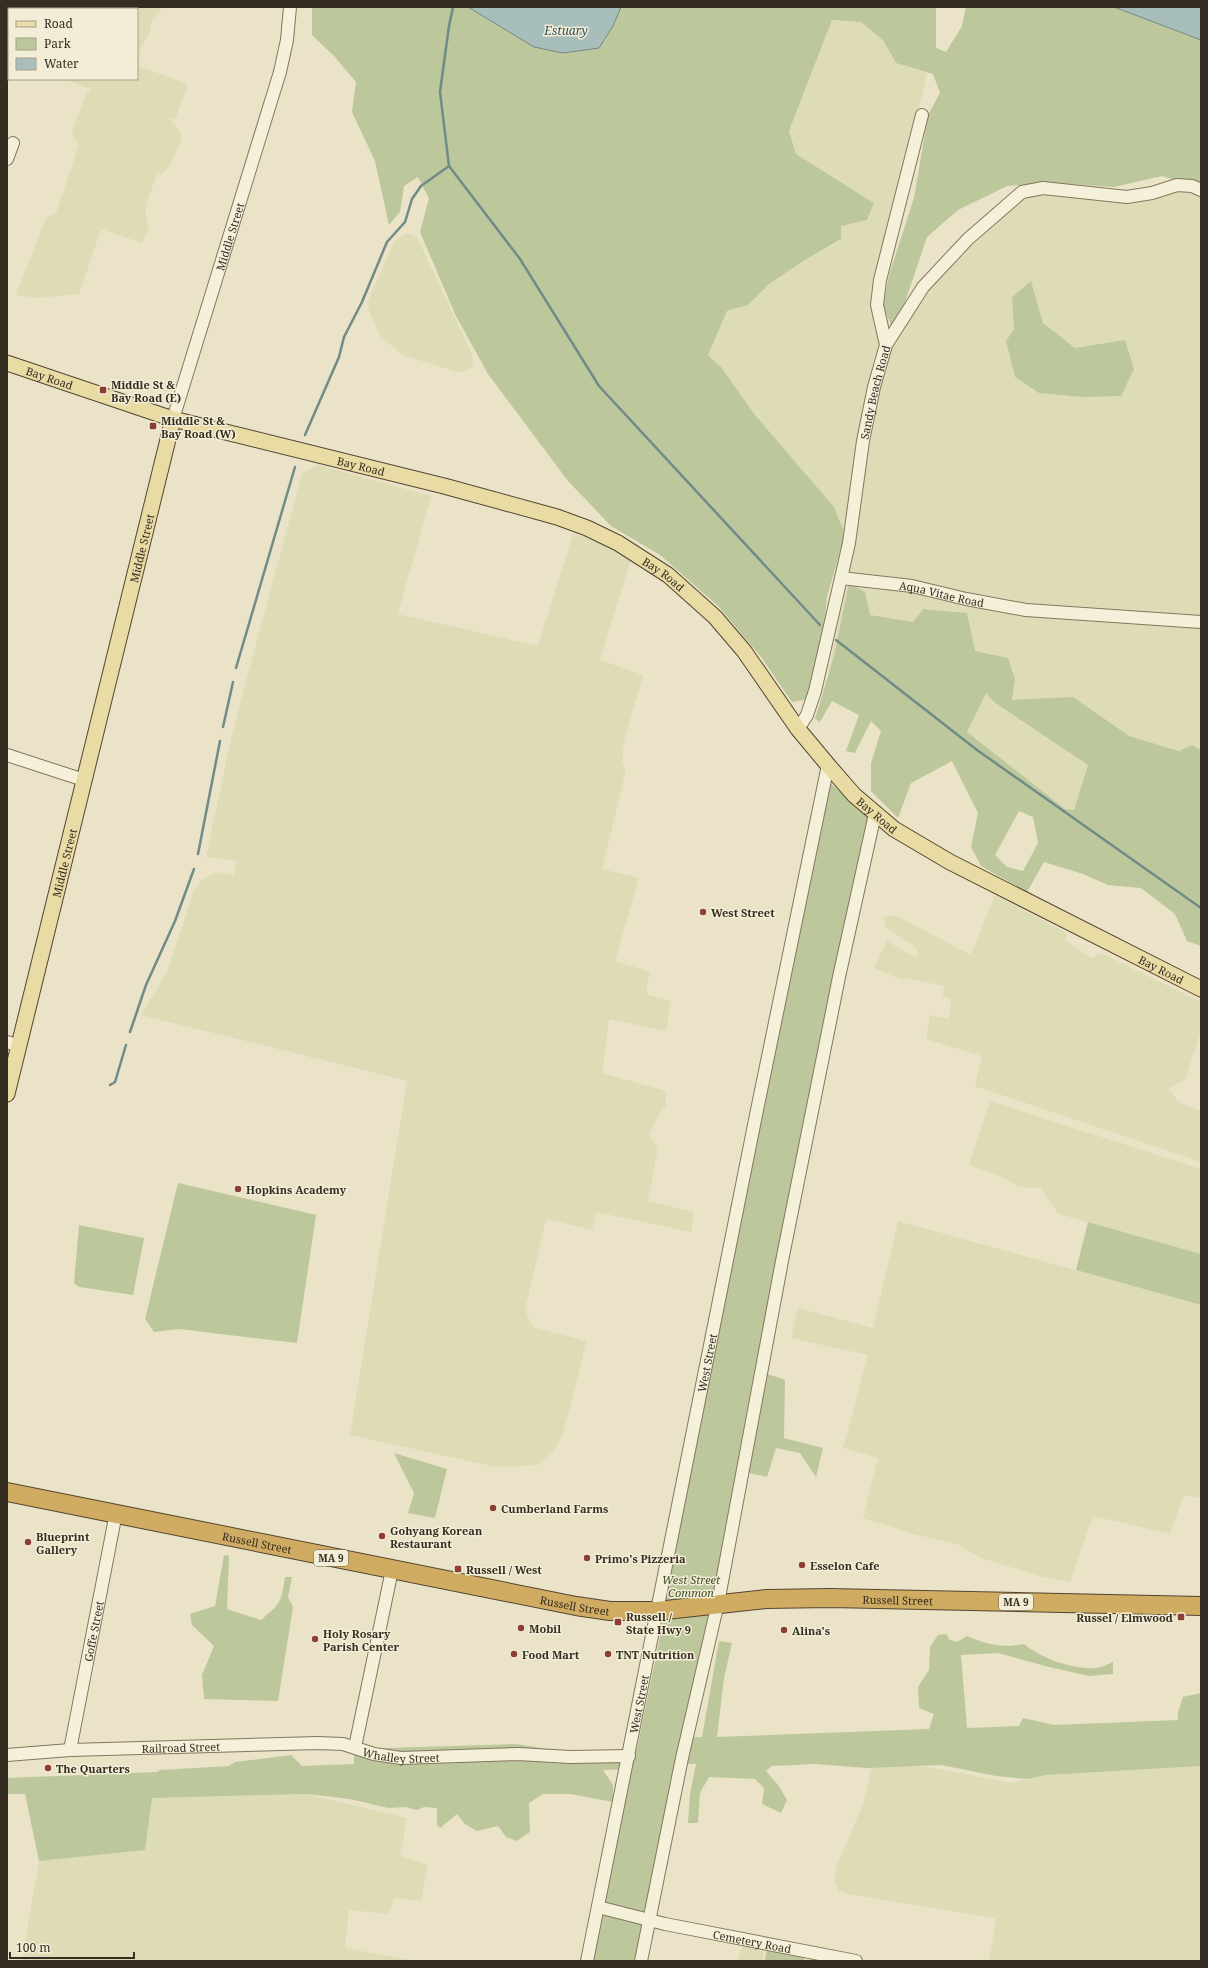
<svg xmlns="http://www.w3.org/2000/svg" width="1208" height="1968" viewBox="0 0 1208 1968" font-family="'Noto Serif',serif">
	<rect width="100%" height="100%" fill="#eae3c7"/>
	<g fill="#dedcb6" fill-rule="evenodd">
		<polygon points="7,7 54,7 52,9 9,9 9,70 7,72"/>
		<polygon points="61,7 163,7 152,19 150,31 141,48 138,66 186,83 187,88 175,119 168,117 181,133 181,141 170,166 160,175 157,174 146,204 146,218 149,227 142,243 101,229 79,294 38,298 16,295 46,218 56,213 79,145 73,137 72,131 86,95 91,89 63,79 137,79 137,9 59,9"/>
		<polygon points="832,20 861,22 883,40 896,63 927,73 904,174 876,279 880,340 845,534 834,507 755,415 721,367 708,355 727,311 748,305 769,284 805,260 841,240 841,226 867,220 874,203 796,154 789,131"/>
		<path d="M1181 189 1201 196V619L1027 607 910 581 848 572 875 398 892 345 928 289 1026 194 1126 202ZM1031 281 1043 323 1075 348 1082 397 1039 393 1015 377 1006 341 1014 329Z"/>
		<polygon points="406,233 417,237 472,354 473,364 469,369 464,372 454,371 403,355 381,337 370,314 367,303 394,242"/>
		<polygon points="318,465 431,496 398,614 538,646 573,534 593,539 631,559 600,660 643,675 624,741 622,764 626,770 602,869 639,878 615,961 651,972 646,985 648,995 671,1001 666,1031 609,1019 602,1073 666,1091 666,1106 658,1116 649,1134 658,1148 648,1201 694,1212 691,1232 596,1212 592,1230 546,1219 525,1310 533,1327 586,1341 580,1370 563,1433 554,1451 538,1465 496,1467 350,1435 407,1081 141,1015 167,972 194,890 201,881 216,872 234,875 237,861 206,857 232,734 302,473"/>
		<polygon points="847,582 1201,625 1201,898 828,672"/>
		<polygon points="995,895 1067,933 1066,941 1092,958 1101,953 1201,1002 1201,1031 1185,1080 1168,1089 1179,1102 1201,1111 1201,1162 975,1086 982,1056 926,1039 930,1015 949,1019 951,998 943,997 944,986 907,978 902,980 874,968 887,941 916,958 918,955 916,947 885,927 883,917 895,915 971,955"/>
		<polygon points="990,1101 1201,1169 1201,1254 1059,1214 1040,1188 1019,1187 1000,1176 969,1165"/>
		<polygon points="898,1221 1201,1305 1201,1498 1184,1495 1170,1534 1093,1516 1070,1582 1043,1577 981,1558 957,1544 913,1534 863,1518 878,1458 843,1448 868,1355 791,1338 798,1308 873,1328"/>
		<polygon points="885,1762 935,1768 1011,1783 1046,1775 1201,1766 1201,1961 989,1961 996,1921 994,1918 848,1894 839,1891 835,1883 836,1868 863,1804 872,1766"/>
		<polygon points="306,1794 407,1818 400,1856 428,1865 421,1901 394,1898 389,1914 349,1910 345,1948 415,1961 22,1961 39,1861 145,1850 151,1798"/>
		<polygon points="743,1943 764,1950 763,1961 738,1961"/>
	</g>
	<g fill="#bdc79c" fill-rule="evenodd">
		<polygon points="312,7 469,7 490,20 599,48 613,26 621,7 936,7 936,48 946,52 962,26 966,7 1114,7 1201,40 1201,188 1162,176 1114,187 1053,183 1007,186 958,210 927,237 905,302 891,325 883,306 889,275 914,198 928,115 940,93 933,74 896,63 883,40 861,22 832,20 789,131 796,154 874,203 867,220 841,226 841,239 805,260 769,284 748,305 727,311 708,355 721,367 755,415 834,507 845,534 827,597 823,639 808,699 792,702 761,657 718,606 660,555 611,526 568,481 488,374 456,316 420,232 429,198 418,177 404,186 400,212 389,225 375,161 352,112 356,82 335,57 312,35"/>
		<polygon points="1031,281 1043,323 1075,348 1125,340 1134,369 1121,396 1082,397 1039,393 1015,377 1006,341 1014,329 1012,297"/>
		<path d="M849 583 865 592 870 615 913 622 923 609 967 613 975 651 1008 658 1015 679 1012 700 1073 697 1129 736 1179 751 1192 745 1201 750V946L1187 941 1175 914 1141 888 1108 885 1083 874 1044 862 1027 892 981 866 971 847 978 813 952 761 911 783 898 818 871 791V763L881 731 871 721 855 753 846 751 859 715 832 701 820 722 815 719 834 656ZM986 693 994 702 1088 765 1074 810 1065 809 967 732ZM1019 811 1033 817 1038 843 1023 871 1007 867 995 855Z"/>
		<path d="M830 783 869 817 714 1590 681 1738 702 1737 719 1641 732 1643 724 1678 717 1737 929 1729 934 1714 919 1708 918 1687 929 1670 930 1647 938 1635 946 1634 950 1640 957 1642 967 1636C989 1645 1000 1648 1024 1644 1040 1658 1074 1670 1096 1668 1101 1668 1108 1664 1113 1662V1674L1089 1676 1049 1667 998 1653 961 1655 967 1728 1019 1726 1023 1718 1054 1725 1178 1720V1712L1183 1697 1201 1693V1766L1046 1775 1027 1779 996 1776 941 1765 867 1768 815 1764 772 1766 766 1771 779 1786 787 1800 781 1813 762 1804 764 1788 755 1779 709 1777 700 1793 698 1823H688L690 1794 696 1764H676L634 1961H593L632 1769 603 1770 613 1785V1802L571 1794H543L529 1803 530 1832 517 1841 506 1837 498 1826 477 1831 465 1824 457 1814 440 1828 437 1825V1808L424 1807 417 1810 405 1807 388 1808 350 1799 306 1794 152 1798 145 1850 39 1861 25 1794H7V1778L157 1772 160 1770 229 1766 235 1762 291 1755 302 1766 354 1764V1749L516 1744 568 1752 637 1749 663 1622 665 1594Z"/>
		<polygon points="178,1183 316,1215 297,1343 179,1329 154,1332 145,1319"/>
		<polygon points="1088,1222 1201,1254 1201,1305 1076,1270"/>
		<polygon points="79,1225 144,1238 133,1295 79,1287 74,1283"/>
		<polygon points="765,1373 785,1380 784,1438 823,1448 816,1477 800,1453 776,1448 767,1477 749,1473"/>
		<polygon points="394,1453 447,1469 435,1518 408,1513 414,1493"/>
		<path d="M224 1555 229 1556 227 1609 261 1620C281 1603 281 1603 285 1577H292L288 1597 293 1607 278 1701 204 1699 202 1675 214 1646 192 1625 190 1614 215 1606Z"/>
		<polygon points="767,1948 805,1956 804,1961 765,1961"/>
	</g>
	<g fill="#a8beba" stroke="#708b88">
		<polygon points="468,7 621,7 613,26 599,48 563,53 534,47"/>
		<polygon points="1114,7 1201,7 1201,40"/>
	</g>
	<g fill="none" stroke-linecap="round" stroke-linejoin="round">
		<g stroke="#708b88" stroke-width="2.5">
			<polyline points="453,7 449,26 440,92 449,166 520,259 599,386 820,625"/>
			<polyline points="53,9 55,7"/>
			<polyline points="7,80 9,79"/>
			<polyline points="305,435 339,357 344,337 362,302 387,242 405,222 412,199 421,186 449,166"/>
			<polyline points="836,640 977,750 1201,908"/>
			<polyline points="236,668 295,467"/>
			<polyline points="223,727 233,682"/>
			<polyline points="198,854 220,741"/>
			<polyline points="130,1032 146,985 175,921 194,869"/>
			<polyline points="110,1085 115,1082 126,1045"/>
		</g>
		<defs>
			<g id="minor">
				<polyline points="7,159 13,143"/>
				<polyline points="886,345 923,287 968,239 1022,192 1043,188 1127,197 1152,193 1177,185 1192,186 1201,190"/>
				<path id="s1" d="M173 419 280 72 287 40 290 7"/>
				<path id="s2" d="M841 578 849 543 863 441 874 387 886 345 877 305 880 280 922 115"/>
				<path id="s3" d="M798 729 807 715 815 691 841 578 912 586 966 599 1026 610 1201 622"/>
				<polyline points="7,755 84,780"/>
				<polyline points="7,1042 19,1046"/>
				<polyline points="355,1747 392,1570"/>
				<path id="s4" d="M70 1750 116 1513"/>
				<path id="s5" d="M7 1755 70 1750 318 1743 343 1744 374 1754 401 1758 518 1754 570 1757 629 1756"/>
				<path id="s6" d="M598 1907 665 1924 856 1961"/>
				<path id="s7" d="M587 1961 757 1110 828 765"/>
				<polyline points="641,1961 682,1758 718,1603 782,1261 839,977 875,814"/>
			</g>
			<g id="major">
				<path id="s8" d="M7 363 173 419 444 486 557 517 587 528 618 543 668 575 715 617 744 651 798 729 828 765 854 795 894 829 950 862 1201 989"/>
				<path id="s9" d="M7 1094 173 419"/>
			</g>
			<g id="highway">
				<path id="s10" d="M7 1492 576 1606 610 1611H657L766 1599 830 1598 1201 1606"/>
			</g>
		</defs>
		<use href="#minor" stroke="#84765f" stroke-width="14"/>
		<use href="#major" stroke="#524532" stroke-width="17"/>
		<use href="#highway" stroke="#524532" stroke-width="20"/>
		<use href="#minor" stroke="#f5f0da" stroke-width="12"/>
		<use href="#major" stroke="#e8dba4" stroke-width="15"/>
		<use href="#highway" stroke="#cfac62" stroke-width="18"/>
	</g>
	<g fill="#8c3e35" stroke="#f2edd6" stroke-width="1.5">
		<rect x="99" y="386" width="8" height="8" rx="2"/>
		<rect x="149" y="422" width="8" height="8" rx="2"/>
		<circle cx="703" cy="912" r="4"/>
		<circle cx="238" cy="1189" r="4"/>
		<circle cx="493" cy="1508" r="4"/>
		<circle cx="382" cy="1536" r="4"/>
		<circle cx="28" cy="1542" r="4"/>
		<circle cx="587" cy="1558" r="4"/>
		<circle cx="802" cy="1565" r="4"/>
		<rect x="454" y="1565" width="8" height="8" rx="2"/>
		<rect x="1177" y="1613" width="8" height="8" rx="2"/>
		<rect x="614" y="1618" width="8" height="8" rx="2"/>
		<circle cx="521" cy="1628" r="4"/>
		<circle cx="784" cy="1630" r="4"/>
		<circle cx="315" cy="1639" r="4"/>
		<circle cx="514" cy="1654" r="4"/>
		<circle cx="608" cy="1654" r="4"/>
		<circle cx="48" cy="1768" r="4"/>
	</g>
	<g text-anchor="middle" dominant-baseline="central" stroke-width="3" stroke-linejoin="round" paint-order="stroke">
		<g fill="#f2edd6" stroke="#6e6757" stroke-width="1">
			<rect x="314" y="1550" width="34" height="16" rx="3"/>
			<rect x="999" y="1594" width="34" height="16" rx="3"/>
		</g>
		<g font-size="10" font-weight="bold" fill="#352d21">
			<text x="331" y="1558">MA 9</text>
			<text x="1016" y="1602">MA 9</text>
		</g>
		<g font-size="11" fill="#352d21" stroke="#f2edd6">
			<text stroke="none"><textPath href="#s1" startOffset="191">Middle Street</textPath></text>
			<text stroke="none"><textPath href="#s8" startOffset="45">Bay Road</textPath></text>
			<text stroke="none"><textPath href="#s2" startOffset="189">Sandy Beach Road</textPath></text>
			<text stroke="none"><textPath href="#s8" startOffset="369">Bay Road</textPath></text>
			<text stroke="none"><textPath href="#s9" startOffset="562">Middle Street</textPath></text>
			<text stroke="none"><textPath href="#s8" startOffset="693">Bay Road</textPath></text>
			<text stroke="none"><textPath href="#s3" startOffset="260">Aqua Vitae Road</textPath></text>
			<text stroke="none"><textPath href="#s8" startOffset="1017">Bay Road</textPath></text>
			<text stroke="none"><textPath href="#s9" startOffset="238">Middle Street</textPath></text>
			<text stroke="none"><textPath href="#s8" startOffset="1341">Bay Road</textPath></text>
			<text stroke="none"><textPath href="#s7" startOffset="610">West Street</textPath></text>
			<text stroke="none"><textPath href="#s10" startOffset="255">Russell Street</textPath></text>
			<text stroke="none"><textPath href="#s10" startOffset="903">Russell Street</textPath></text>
			<text stroke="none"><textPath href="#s10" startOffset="579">Russell Street</textPath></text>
			<text stroke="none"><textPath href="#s4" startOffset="121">Goffe Street</textPath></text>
			<text stroke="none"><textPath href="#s7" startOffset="262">West Street</textPath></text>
			<text stroke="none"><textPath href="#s5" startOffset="174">Railroad Street</textPath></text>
			<text stroke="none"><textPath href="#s5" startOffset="396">Whalley Street</textPath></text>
			<text stroke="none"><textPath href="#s6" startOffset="158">Cemetery Road</textPath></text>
		</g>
		<g font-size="11" font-weight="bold" fill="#352d21" stroke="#f2edd6" text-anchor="start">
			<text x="111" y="384">Middle St &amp;<tspan x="111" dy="13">Bay Road (E)</tspan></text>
			<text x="161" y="420">Middle St &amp;<tspan x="161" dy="13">Bay Road (W)</tspan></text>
			<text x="711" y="912">West Street</text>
			<text x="246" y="1189">Hopkins Academy</text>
			<text x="501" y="1508">Cumberland Farms</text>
			<text x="390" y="1530">Gohyang Korean<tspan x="390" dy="13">Restaurant</tspan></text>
			<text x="36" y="1536">Blueprint<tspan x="36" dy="13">Gallery</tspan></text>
			<text x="595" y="1558">Primo's Pizzeria</text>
			<text x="810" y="1565">Esselon Cafe</text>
			<text x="466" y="1569">Russell / West</text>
			<text x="626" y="1616">Russell /<tspan x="626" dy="13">State Hwy 9</tspan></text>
			<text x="1173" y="1617" text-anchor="end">Russel / Elmwood</text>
			<text x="529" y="1628">Mobil</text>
			<text x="792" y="1630">Alina's</text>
			<text x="323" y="1633">Holy Rosary<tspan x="323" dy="13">Parish Center</tspan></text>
			<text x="522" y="1654">Food Mart</text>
			<text x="616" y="1654">TNT Nutrition</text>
			<text x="56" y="1768">The Quarters</text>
		</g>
		<g font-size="11" font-style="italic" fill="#425029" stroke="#f2edd6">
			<text x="691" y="1579">West Street<tspan x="691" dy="13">Common</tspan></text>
		</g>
		<g font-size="12" font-style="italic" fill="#325254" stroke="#f2edd6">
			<text x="566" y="30">Estuary</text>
		</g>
	</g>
	<rect width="1208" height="1968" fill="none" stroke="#352d21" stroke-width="16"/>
	<rect x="8" y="8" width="130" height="72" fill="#f2edd6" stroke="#a6a08e"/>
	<rect x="16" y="21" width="20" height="6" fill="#e8dba4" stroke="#a6a08e"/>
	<text x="44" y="28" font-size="12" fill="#352d21">Road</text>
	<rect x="16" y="38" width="20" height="12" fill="#bdc79c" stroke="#a6a08e"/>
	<text x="44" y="48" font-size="12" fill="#352d21">Park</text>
	<rect x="16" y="58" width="20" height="12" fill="#a8beba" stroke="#a6a08e"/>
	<text x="44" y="68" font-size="12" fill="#352d21">Water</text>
	<path d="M10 1952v6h124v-6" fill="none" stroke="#352d21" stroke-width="2"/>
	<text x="16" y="1952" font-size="12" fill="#352d21" stroke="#f2edd6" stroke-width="3" paint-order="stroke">100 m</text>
</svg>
